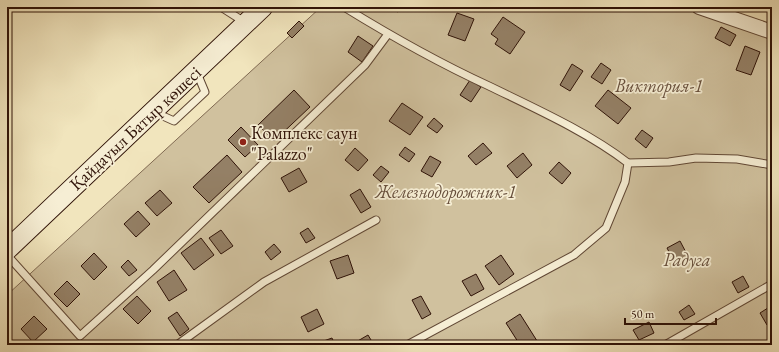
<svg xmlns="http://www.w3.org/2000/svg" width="779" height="352" viewBox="0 0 779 352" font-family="'EB Garamond',serif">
	<rect width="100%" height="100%" fill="#f1e5bd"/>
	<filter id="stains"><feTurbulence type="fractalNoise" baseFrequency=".005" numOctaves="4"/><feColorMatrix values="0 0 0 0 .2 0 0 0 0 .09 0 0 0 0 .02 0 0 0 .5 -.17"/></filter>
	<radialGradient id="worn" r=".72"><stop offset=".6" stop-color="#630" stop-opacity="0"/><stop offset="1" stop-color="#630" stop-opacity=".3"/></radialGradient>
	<polygon fill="#d0c19e" stroke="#806a52" points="321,7 698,7 772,32 772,345 7,345 7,295"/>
	<g fill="#948066" stroke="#2f1207">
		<polygon points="390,7 402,7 398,12"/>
		<polygon points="457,13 474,19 465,41 448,35"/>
		<polygon points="503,17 525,32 510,54 495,44 498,39 491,34"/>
		<polygon points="299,21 304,26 292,38 287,33"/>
		<polygon points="721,27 736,35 730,46 715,38"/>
		<polygon points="358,36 373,46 362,62 348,52"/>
		<polygon points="745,46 760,52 751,75 736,70"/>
		<polygon points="601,63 611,70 602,84 591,77"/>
		<polygon points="572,64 583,71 570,91 560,85"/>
		<polygon points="470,80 481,87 471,102 460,95"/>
		<polygon points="294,90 310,107 274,141 258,125"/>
		<polygon points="608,90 631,108 618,124 595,106"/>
		<polygon points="402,103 423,117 410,135 389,121"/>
		<polygon points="434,118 443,126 437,133 427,126"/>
		<polygon points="241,127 258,145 245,157 228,140"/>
		<polygon points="642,130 653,138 646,148 635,139"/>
		<polygon points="483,143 492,153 476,165 468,156"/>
		<polygon points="405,147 415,154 409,162 399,155"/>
		<polygon points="355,148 368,160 358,171 345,160"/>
		<polygon points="523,153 532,165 517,178 507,166"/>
		<polygon points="227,155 242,172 209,203 193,187"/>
		<polygon points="430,156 441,162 432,177 421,171"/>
		<polygon points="559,162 571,173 562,184 549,173"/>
		<polygon points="381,166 389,172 381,182 373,175"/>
		<polygon points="299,168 307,182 289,192 281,178"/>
		<polygon points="360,189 371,207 361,213 350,195"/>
		<polygon points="160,190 172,203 157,216 145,203"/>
		<polygon points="138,211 150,224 136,237 124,224"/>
		<polygon points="308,228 315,238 306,243 300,233"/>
		<polygon points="221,230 233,246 221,254 209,238"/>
		<polygon points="201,238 214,255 194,270 181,253"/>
		<polygon points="680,241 690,260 677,267 667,248"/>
		<polygon points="274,244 281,252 271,260 265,252"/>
		<polygon points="94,253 107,267 94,280 81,266"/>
		<polygon points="348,255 354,273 337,279 330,261"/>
		<polygon points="501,255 514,274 499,285 485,266"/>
		<polygon points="128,260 137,270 129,276 121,267"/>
		<polygon points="174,270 187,290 169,301 157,282"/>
		<polygon points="476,274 484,289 471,296 462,281"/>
		<polygon points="743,276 749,287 738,293 732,282"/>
		<polygon points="67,281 80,294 67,307 54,294"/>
		<polygon points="137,296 151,311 138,324 123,309"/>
		<polygon points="421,296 431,314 422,319 412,300"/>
		<polygon points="689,305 695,314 684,320 679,312"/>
		<polygon points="771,306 772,321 767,325 760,313"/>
		<polygon points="317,309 324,324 308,332 301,317"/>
		<polygon points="177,312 189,329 180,336 168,318"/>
		<polygon points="520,314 539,344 537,345 520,345 506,323"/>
		<polygon points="34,316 47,329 33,342 21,329"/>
		<polygon points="649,322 654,333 639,340 633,330"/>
		<polygon points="368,335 374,345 358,345 356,342"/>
		<polygon points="332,338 335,345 319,345 318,343"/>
	</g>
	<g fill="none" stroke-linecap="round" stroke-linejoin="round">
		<defs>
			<g id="lane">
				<polyline points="221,7 246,23"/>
				<path d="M344 7C391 36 439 63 489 86 534 108 588 132 628 163L625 182 606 228 574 255 407 345"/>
				<polyline points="154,112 174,121 205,92 197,73"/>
				<polyline points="628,163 669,162 696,158 737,159 772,165"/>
				<polyline points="7,255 80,336 153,270 365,65 388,34"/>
				<polyline points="177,345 264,282 376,220"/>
				<polyline points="665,345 772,284"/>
			</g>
			<polyline id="street" points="699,7 772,32"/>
			<polyline id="secondary" points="7,250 263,7"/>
		</defs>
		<use href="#lane" stroke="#604734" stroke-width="9"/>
		<use href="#street" stroke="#604734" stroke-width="16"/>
		<use href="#secondary" stroke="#2f1207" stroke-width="21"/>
		<use href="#lane" stroke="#f6eed4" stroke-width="7"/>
		<use href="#street" stroke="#f6eed4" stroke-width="14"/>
		<use href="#secondary" stroke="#f6eed4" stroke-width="19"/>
	</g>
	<circle fill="#8f2418" stroke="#f6eed4" stroke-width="1.5" cx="243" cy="142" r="4"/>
	<g text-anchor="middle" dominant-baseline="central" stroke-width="3.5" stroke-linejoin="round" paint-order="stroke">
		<g font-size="18" font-style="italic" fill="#674f3c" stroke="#f6eed4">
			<text x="659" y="85">Виктория-1</text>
			<text x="446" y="191">Железнодорожник-1</text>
			<text x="687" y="259">Радуга</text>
		</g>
		<g font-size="18" fill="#2f1207" stroke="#f6eed4">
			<text transform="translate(135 128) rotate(-43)">Қайдауыл Батыр көшесі</text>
		</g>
		<g font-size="18" fill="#2f1207" stroke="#f6eed4" text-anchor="start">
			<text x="251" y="132">Комплекс саун<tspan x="251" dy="21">"Palazzo"</tspan></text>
		</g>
	</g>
	<rect width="779" height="352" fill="none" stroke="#f1e5bd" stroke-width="24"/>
	<rect x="8" y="8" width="763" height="336" fill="none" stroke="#2f1207" stroke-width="2"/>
	<rect x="12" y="12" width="755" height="328" fill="none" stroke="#2f1207"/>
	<path d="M625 318v6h91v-6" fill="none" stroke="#2f1207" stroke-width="2"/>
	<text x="631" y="318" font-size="12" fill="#2f1207" stroke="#f6eed4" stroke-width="3" paint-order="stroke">50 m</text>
	<rect width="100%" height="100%" filter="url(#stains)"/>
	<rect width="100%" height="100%" fill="url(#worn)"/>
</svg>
